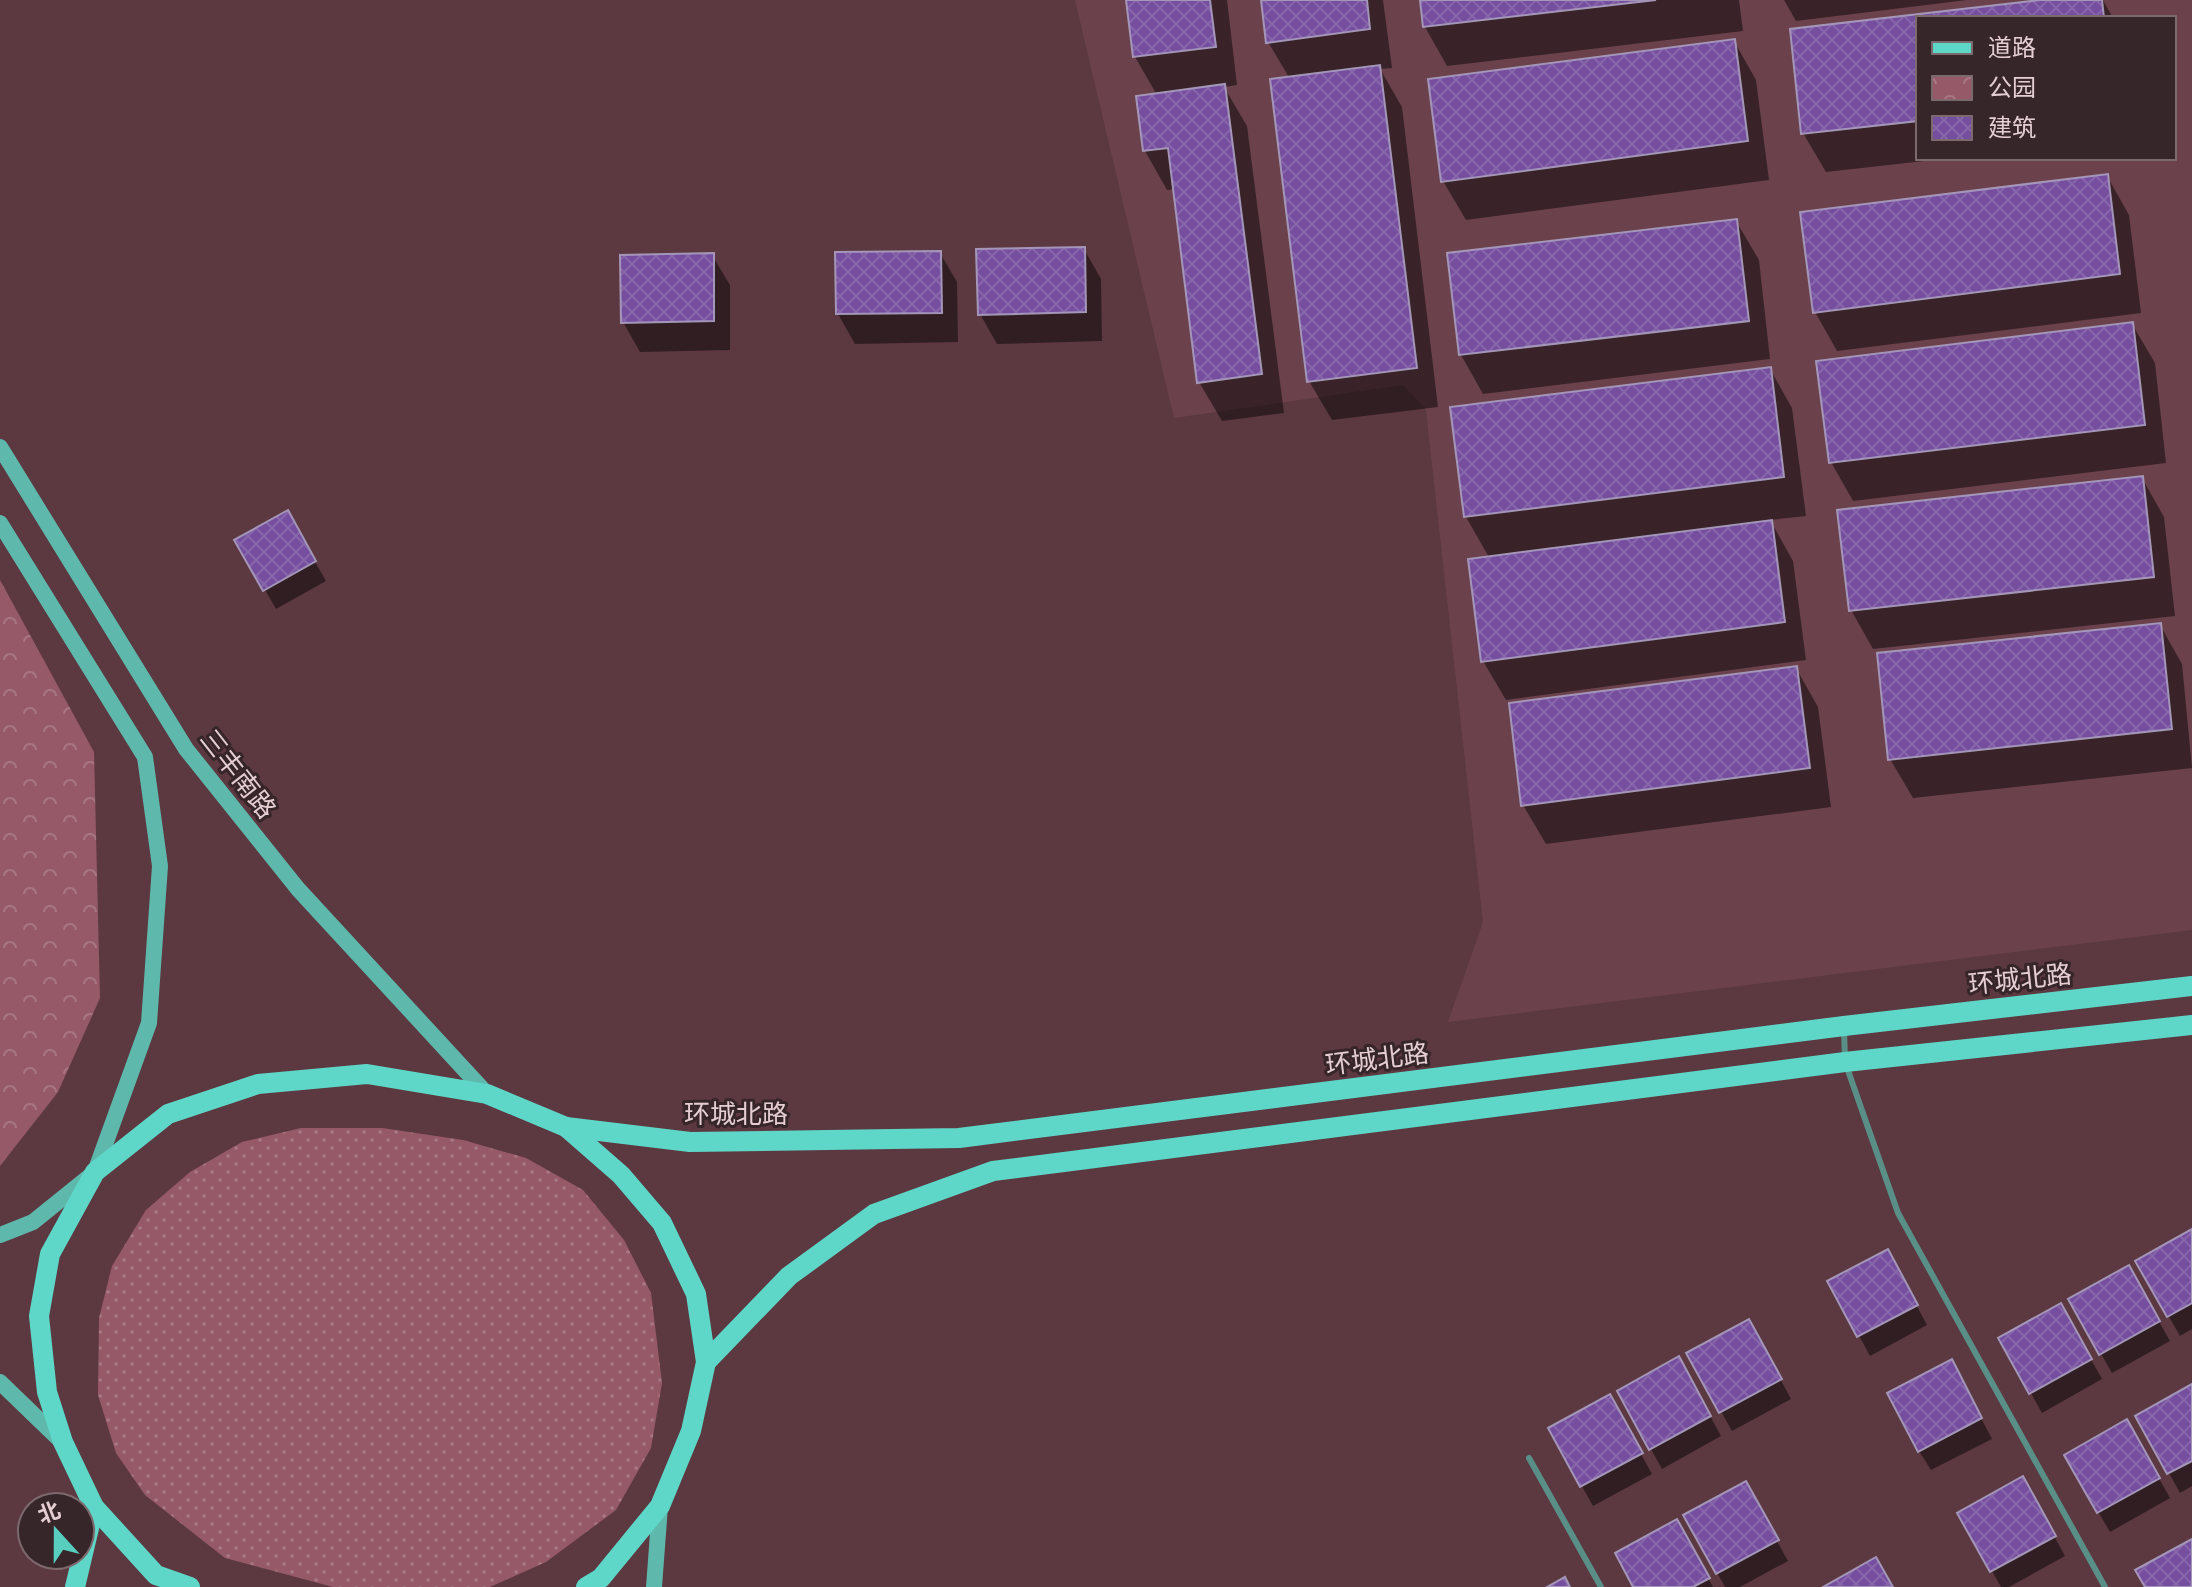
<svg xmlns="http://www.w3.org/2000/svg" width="2192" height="1587" viewBox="0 0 2192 1587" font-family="'Source Serif 4','Noto Sans SC',serif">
	<defs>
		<pattern id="grass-dots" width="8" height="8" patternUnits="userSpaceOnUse" patternTransform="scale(2)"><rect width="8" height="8" fill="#965968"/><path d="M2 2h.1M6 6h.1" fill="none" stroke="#a97784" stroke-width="1.8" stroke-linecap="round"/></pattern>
		<pattern id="park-crowns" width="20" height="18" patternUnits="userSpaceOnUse" patternTransform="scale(2)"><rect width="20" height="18" fill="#965968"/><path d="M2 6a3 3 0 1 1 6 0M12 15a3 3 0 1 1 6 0" fill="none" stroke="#a97784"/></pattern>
		<pattern id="building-cross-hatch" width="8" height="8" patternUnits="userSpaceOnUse" patternTransform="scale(2)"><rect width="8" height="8" fill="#754e9f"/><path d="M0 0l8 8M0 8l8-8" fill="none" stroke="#8866ab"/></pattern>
	</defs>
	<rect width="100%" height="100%" fill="#5c3941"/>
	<path fill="#6b424c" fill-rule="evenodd" d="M1075 0H2192V930L1448 1022 1483 922 1426 410 1403 385 1174 418ZM1918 18H2174V158H1918Z"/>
	<polygon fill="url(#grass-dots)" points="301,1128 382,1128 463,1140 526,1158 583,1190 624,1240 651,1293 662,1383 651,1448 616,1510 546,1562 490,1587 333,1587 225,1558 145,1495 116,1453 98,1395 99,1318 112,1266 146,1210 190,1172 242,1142"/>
	<polygon fill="url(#park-crowns)" points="0,580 94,752 100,998 58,1092 0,1166"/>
	<g fill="#0007">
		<polygon points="1128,0 1227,0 1237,85 1224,87 1247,126 1284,413 1222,421 1199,382 1175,189 1167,190 1145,151 1157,95 1135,57"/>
		<polygon points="1263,0 1383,0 1392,68 1380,69 1402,107 1438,407 1332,420 1309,381 1290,79 1268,42"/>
		<polygon points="1422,0 1739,0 1743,31 1447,66 1425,27"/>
		<polygon points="1784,0 1967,0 1796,21"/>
		<polygon points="2058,0 2103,0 2113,18 1918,18 1918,158 1951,158 1826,172 1803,133 1792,30"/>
		<polygon points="1734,41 1756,80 1769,180 1466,220 1443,181"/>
		<polygon points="2107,176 2129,215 2141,313 1837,351 1815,312"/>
		<polygon points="1736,221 1759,260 1770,359 1483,394 1461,355"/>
		<polygon points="1084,249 1101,279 1102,341 997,344 980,314"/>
		<polygon points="940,253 957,282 958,342 855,344 838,314"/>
		<polygon points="712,255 730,285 730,350 640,352 623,322"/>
		<polygon points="2132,324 2155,363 2166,463 1853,501 1831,462"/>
		<polygon points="1770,369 1792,408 1806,516 1770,520 1793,561 1806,660 1506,700 1483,661 1490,559 1466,517"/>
		<polygon points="2142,478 2164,517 2175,616 1873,649 1851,610"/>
		<polygon points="287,513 326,581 276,609 237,541"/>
		<polygon points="2160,625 2182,664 2192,768 1913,798 1890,759"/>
		<polygon points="1796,668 1818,707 1831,807 1546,844 1523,805"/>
		<polygon points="2192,1232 2192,1329 2180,1336 2138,1262"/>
		<polygon points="2128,1267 2170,1341 2112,1373 2070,1300"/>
		<polygon points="1898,1271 1927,1325 1870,1356 1830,1282"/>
		<polygon points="2061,1306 2102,1379 2042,1413 2001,1339"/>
		<polygon points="1760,1342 1791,1399 1732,1431 1689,1354"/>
		<polygon points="1690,1379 1721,1436 1662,1469 1619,1392"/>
		<polygon points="1962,1382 1992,1439 1931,1470 1919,1451"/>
		<polygon points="2192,1386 2192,1486 2180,1493 2138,1416"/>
		<polygon points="1609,1397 1652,1474 1593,1506 1550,1429"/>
		<polygon points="2127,1422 2170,1498 2110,1532 2066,1456"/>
		<polygon points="1745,1484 1788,1561 1740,1587 1725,1587 1686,1516"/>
		<polygon points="2034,1499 2065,1556 2009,1587 2001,1587 1960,1514"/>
		<polygon points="1676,1522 1713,1587 1636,1587"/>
	</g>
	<g fill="url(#building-cross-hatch)" stroke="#a496b8" stroke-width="2">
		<polygon points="1126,0 1210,0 1216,47 1133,57"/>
		<polygon points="1261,0 1367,0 1370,29 1266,43"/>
		<polygon points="1420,0 1656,0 1423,27"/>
		<polygon points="2040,0 2102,0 2104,18 1918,18 1918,121 1801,134 1790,29"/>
		<polygon points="1735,39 1748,141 1441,182 1428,79"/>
		<polygon points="1380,65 1417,368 1307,382 1270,79"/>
		<polygon points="1225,84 1262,374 1197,383 1168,148 1143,151 1136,96"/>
		<polygon points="2108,174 2120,274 1813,313 1800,212"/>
		<polygon points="1737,219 1749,321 1459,355 1447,253"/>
		<polygon points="1085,247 1086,312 978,315 976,249"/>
		<polygon points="941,251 942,313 836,314 835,252"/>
		<polygon points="714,253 714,321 621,323 620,255"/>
		<polygon points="2133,322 2145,425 1829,463 1816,361"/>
		<polygon points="1771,367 1784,477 1464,517 1450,407"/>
		<polygon points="2143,476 2154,577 1849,611 1837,510"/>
		<polygon points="288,510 316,561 263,591 234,540"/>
		<polygon points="1772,520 1785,622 1481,662 1468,559"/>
		<polygon points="2161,623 2172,729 1888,760 1877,653"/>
		<polygon points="1797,666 1810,768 1521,806 1509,703"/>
		<polygon points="2192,1229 2192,1303 2167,1317 2135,1261"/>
		<polygon points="1888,1249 1918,1305 1857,1337 1827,1281"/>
		<polygon points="2129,1265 2160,1321 2099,1355 2068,1299"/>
		<polygon points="2061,1303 2092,1359 2029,1394 1998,1338"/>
		<polygon points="1749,1319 1782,1379 1719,1413 1686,1353"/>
		<polygon points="1679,1356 1711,1416 1649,1450 1617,1391"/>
		<polygon points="1952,1359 1982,1418 1918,1452 1887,1393"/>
		<polygon points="2192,1384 2192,1461 2167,1474 2135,1416"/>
		<polygon points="1610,1394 1643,1453 1580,1487 1548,1428"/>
		<polygon points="2127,1419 2160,1478 2097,1513 2064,1455"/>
		<polygon points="2023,1476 2056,1536 1990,1572 1957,1513"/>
		<polygon points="1746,1481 1779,1540 1716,1574 1683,1515"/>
		<polygon points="1677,1519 1710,1578 1693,1587 1633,1587 1615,1553"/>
		<polygon points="2192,1539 2192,1587 2145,1587 2135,1570"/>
		<polygon points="1876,1557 1893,1587 1823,1587"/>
		<polygon points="1565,1577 1570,1587 1547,1587"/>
	</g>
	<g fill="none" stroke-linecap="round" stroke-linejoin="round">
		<g stroke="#598f87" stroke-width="6">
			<polyline points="1844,1029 1845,1062 1898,1213 2105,1587"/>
			<polyline points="1529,1458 1601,1587"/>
		</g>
		<g stroke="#5eb8ac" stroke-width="16">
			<polyline points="0,447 186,749 298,889 487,1094"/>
			<polyline points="0,523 145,757 160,866 149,1023 95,1172 33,1222 0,1235"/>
			<polyline points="0,1382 62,1442"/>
			<polyline points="654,1587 660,1506"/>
		</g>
		<g stroke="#5fd7c8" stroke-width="20">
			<polyline points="566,1127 690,1142 959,1138 1844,1026 2192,986"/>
			<polyline points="706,1362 789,1276 874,1214 993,1171 1845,1062 2192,1025"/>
			<polyline points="75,1587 94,1507"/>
			<polyline points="190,1587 156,1575 94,1507 63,1442 47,1392 39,1316 50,1254 95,1172 168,1114 258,1084 367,1074 487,1094 566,1127 621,1175 662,1223 696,1294 706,1362 691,1431 660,1506 601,1578 586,1587"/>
		</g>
	</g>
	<g text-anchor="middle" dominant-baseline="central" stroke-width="6" stroke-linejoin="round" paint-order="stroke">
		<g font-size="26" fill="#e4ced2" stroke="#362529">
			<text transform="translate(238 774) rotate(52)">三丰南路</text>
			<text transform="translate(2020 979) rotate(-6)">环城北路</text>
			<text transform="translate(1377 1059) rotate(-7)">环城北路</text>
			<text x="736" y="1114">环城北路</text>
		</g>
	</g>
	<rect x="1916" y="16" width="260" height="144" fill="#362529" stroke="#7c696d" stroke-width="2"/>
	<rect x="1932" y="42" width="40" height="12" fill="#5fd7c8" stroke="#7c696d" stroke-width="2"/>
	<text x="1988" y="56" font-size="24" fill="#e4ced2">道路</text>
	<rect x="1932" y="76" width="40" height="24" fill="url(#park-crowns)" stroke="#7c696d" stroke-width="2"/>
	<text x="1988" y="96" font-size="24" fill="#e4ced2">公园</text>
	<rect x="1932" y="116" width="40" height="24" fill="url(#building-cross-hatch)" stroke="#7c696d" stroke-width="2"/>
	<text x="1988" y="136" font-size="24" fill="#e4ced2">建筑</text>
	<g transform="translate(56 1531) rotate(339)"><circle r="38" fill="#362529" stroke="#7c696d" stroke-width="2"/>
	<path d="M0-6L14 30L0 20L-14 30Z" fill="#58cebf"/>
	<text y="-12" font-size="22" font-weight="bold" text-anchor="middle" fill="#e4ced2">北</text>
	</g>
</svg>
